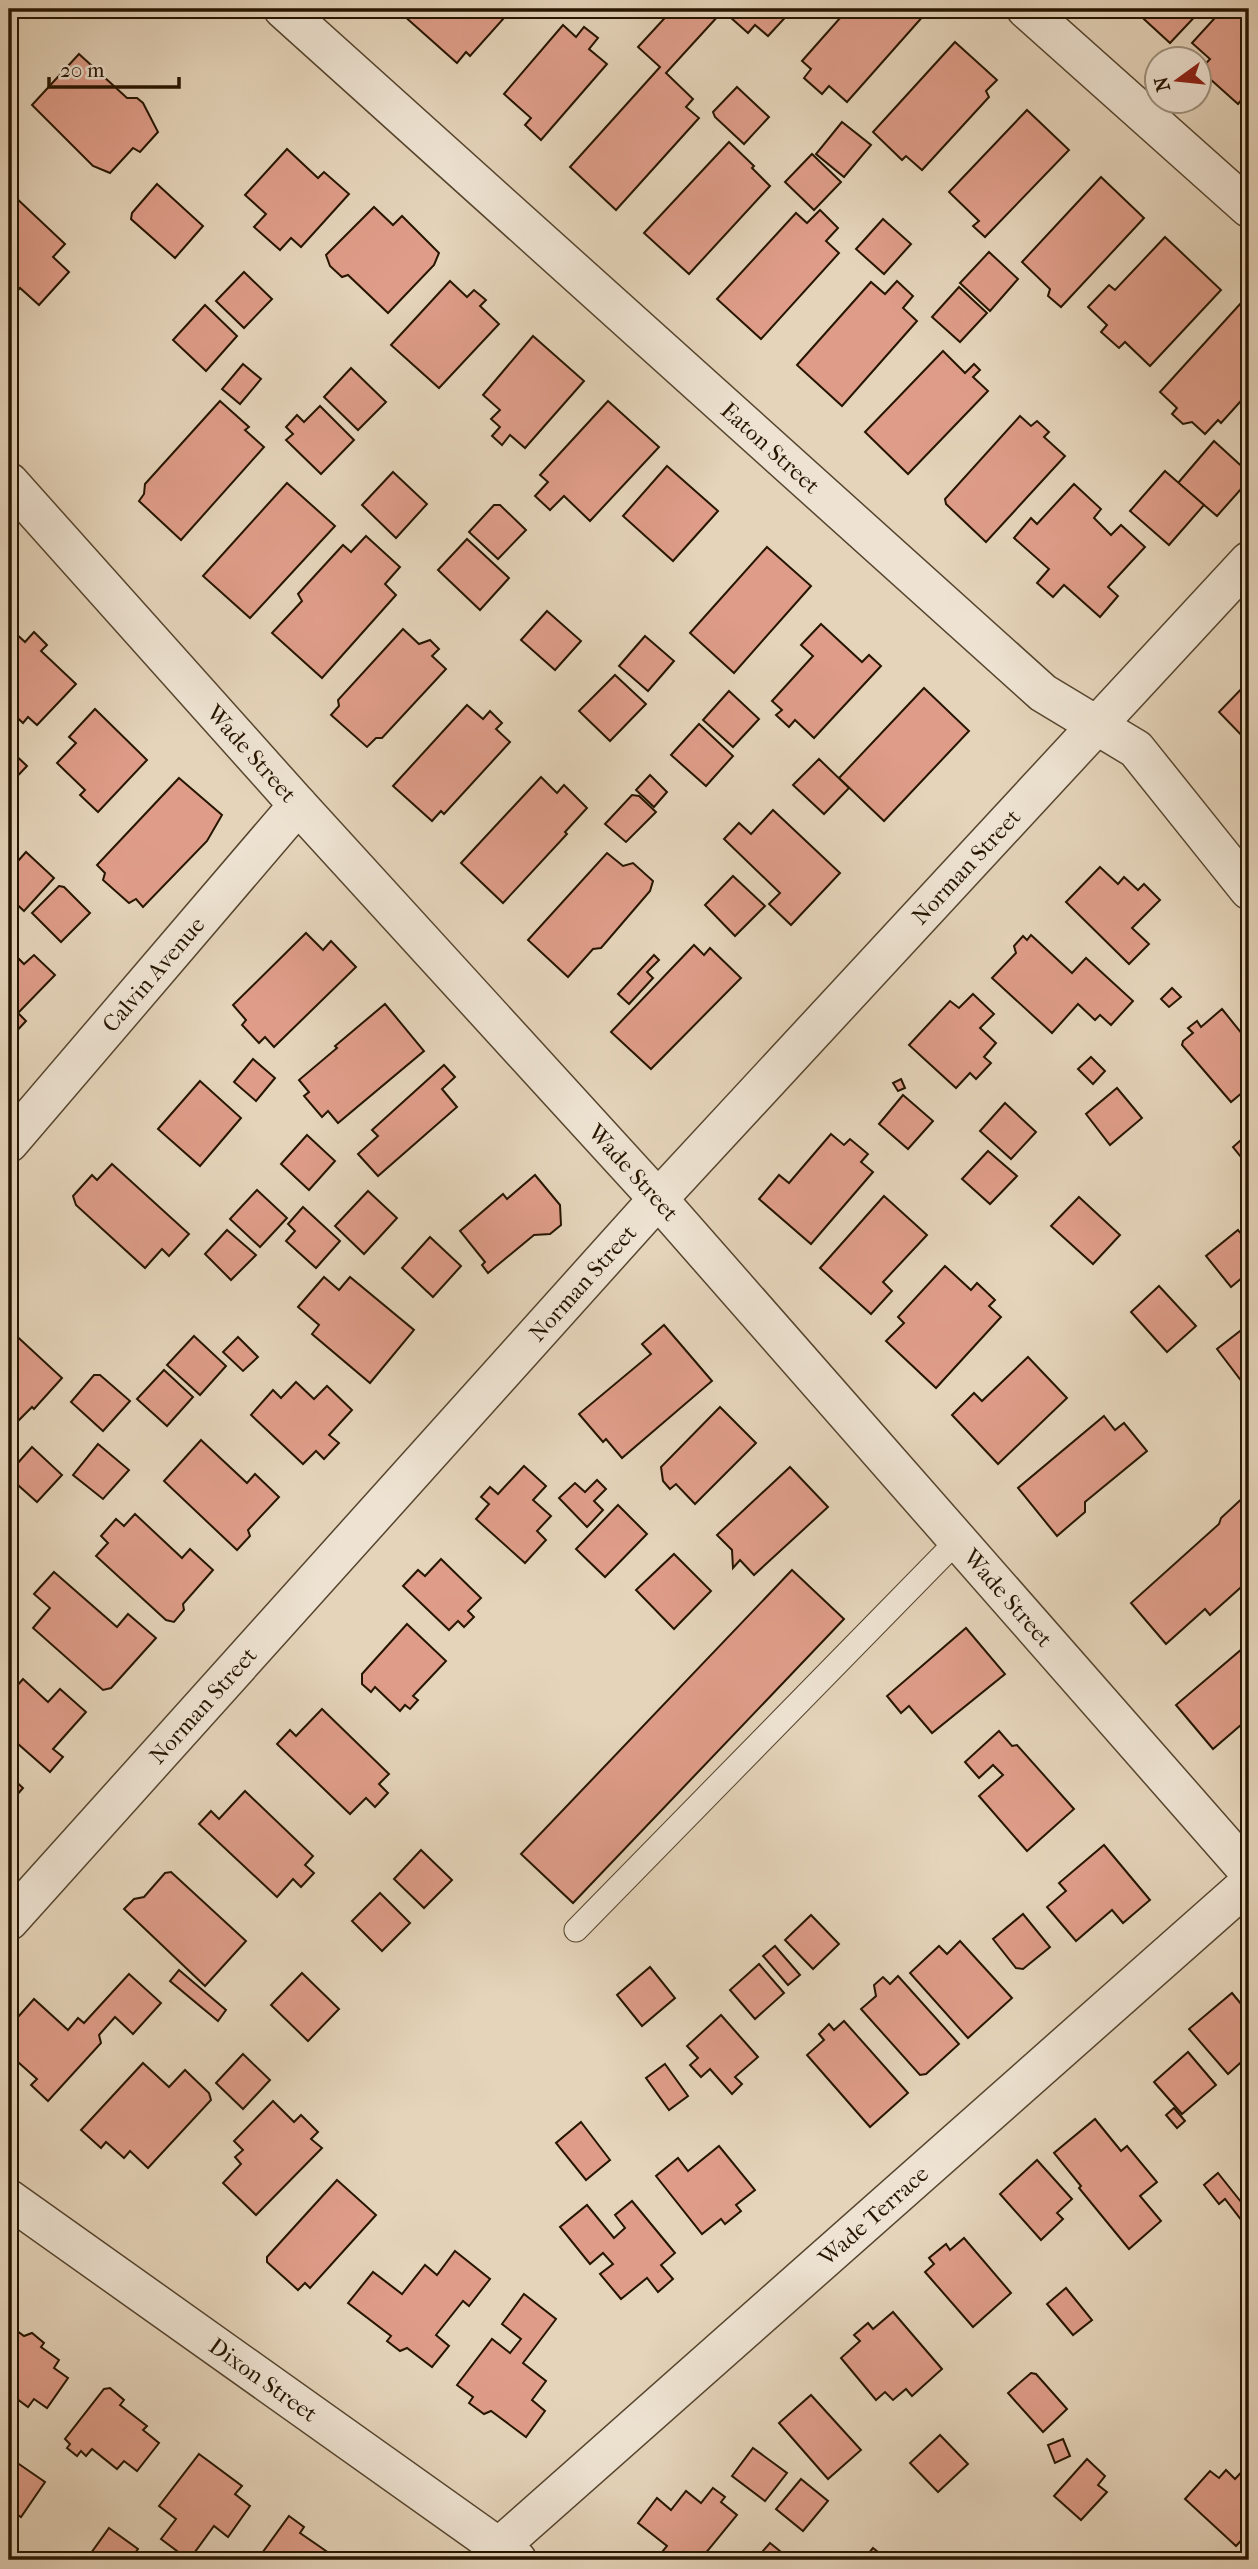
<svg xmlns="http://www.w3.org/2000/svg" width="1258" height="2569" viewBox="0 0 1258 2569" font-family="'IM FELL French Canon',serif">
	<rect width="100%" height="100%" fill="#e5d4ba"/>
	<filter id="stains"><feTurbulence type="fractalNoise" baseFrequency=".00286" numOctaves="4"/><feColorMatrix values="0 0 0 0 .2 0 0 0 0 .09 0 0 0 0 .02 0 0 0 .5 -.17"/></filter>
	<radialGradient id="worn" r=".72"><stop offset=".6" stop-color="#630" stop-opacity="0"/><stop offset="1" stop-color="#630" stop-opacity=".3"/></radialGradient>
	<g fill="#df9d89" stroke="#261500" stroke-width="2">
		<polygon points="409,9 512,9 470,56 466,52 457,63 403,15"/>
		<polygon points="673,9 712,9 719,15 666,73 693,99 686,107 699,118 616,210 570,167 660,67 638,47"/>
		<polygon points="721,9 793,9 768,36 755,25 748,33"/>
		<polygon points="848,9 920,9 925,14 847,102 829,86 822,94 804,78 811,69 802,61"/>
		<polygon points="1133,9 1202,9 1170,43"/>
		<polygon points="1223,9 1249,9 1249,91 1238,104 1200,70 1210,59 1192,43"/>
		<polygon points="563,25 576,37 584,27 598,38 589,49 607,64 541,140 525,125 531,118 504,94"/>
		<polygon points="955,42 997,80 986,91 989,97 922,170 906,156 902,160 873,132"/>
		<polygon points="79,54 127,98 137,98 143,103 158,132 140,152 133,148 110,173 93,166 32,105"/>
		<polygon points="737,87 769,117 744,144 715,117 713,112"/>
		<polygon points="1027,110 1069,150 985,237 973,226 979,221 949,192"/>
		<polygon points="842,122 871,145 844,177 816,154"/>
		<polygon points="729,142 754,166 752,168 770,186 689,274 644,233"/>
		<polygon points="287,149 318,178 324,172 349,194 301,247 291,238 280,250 254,227 266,214 245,195"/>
		<polygon points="812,154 841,182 814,210 785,182"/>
		<polygon points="1101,177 1144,218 1061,307 1048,296 1050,289 1022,262"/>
		<polygon points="157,184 203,226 175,258 131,219 132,213"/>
		<polygon points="13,195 65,244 53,257 69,272 39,305 20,288 9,300 9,199"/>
		<polygon points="374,207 393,225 402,216 439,253 434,265 388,313 348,275 342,277 330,266 326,255"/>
		<polygon points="820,210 838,228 826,241 839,253 761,339 717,299 796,213 807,223"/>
		<polygon points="883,219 911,244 884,274 856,249"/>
		<polygon points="1165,237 1221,290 1150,366 1125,342 1119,348 1101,332 1107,325 1088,307 1109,285 1115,290"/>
		<polygon points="989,252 1018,279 990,311 960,283"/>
		<polygon points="244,272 272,299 244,328 216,301"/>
		<polygon points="450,281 467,297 474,290 486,300 480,306 499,324 439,388 391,345"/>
		<polygon points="897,281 913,296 903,308 917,321 842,406 797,365 871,282 885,294"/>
		<polygon points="959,287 987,313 960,342 932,317"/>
		<polygon points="1241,303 1249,311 1249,392 1221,423 1218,420 1205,434 1192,422 1183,424 1172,414 1177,408 1160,392"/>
		<polygon points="205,305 237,336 206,371 173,340"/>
		<polygon points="533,336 584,381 525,448 510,435 502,445 492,436 500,427 491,419 500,410 483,395"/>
		<polygon points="943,351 965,373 974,364 980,370 973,377 988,391 908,474 865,432"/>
		<polygon points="243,364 261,379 240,404 222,389"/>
		<polygon points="351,368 386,402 358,430 324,397"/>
		<polygon points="220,401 249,427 245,430 264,447 181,540 139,501 144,494 145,484"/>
		<polygon points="608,401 659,447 590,521 564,496 550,510 535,496 548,482 540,475"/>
		<polygon points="320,406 354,440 321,474 286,440 293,434 286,427 297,415 304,422"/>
		<polygon points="1020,416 1031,426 1037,421 1049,432 1044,437 1065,456 986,542 946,504 945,499"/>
		<polygon points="1214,441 1249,473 1249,480 1217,516 1178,483"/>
		<polygon points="667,466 718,511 673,561 623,516"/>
		<polygon points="1165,471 1204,505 1169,545 1130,511"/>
		<polygon points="393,472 427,504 396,538 362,505"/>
		<polygon points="287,483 335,526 250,618 203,576"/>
		<polygon points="1074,484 1101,509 1094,518 1111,535 1121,525 1145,547 1108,587 1118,596 1100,617 1064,585 1053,597 1037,583 1049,569 1014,538 1031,518 1037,524"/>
		<polygon points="494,505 500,505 526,530 498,559 469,532"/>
		<polygon points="366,536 400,567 385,584 396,595 322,678 272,633 302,601 298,594 343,545 351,552"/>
		<polygon points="467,539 509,578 480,610 438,570"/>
		<polygon points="767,547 811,586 734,673 690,633"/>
		<polygon points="547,611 581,641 555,670 521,640"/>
		<polygon points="821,624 862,662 869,655 881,666 814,738 795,720 789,727 776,715 782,710 772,701 813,656 801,645"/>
		<polygon points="403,629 419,644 430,640 439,649 432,656 446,669 382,738 376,738 367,747 331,715 339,706 338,700"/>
		<polygon points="12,630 25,642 34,632 47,645 41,651 76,684 37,725 28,717 23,723 9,710 16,703 9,697 9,634"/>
		<polygon points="645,636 674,661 648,691 619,666"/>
		<polygon points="615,675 646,704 610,741 579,711"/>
		<polygon points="1249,681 1249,743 1219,712"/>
		<polygon points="924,688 969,731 884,821 839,778"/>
		<polygon points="729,691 759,719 733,747 703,720"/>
		<polygon points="467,705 483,719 490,711 502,723 496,729 510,742 444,814 441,811 432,821 393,786"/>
		<polygon points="95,709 147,760 98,812 80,795 85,790 57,763 76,743 69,737"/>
		<polygon points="699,724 733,756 706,786 671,755"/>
		<polygon points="9,749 27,766 9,785"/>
		<polygon points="819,759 849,788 824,814 793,785"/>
		<polygon points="650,775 667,792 654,807 636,790"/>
		<polygon points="541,777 557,793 564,785 587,808 565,832 567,834 503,903 461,863"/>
		<polygon points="179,778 222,815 207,841 143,907 136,899 129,903 103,880 105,873 97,865"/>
		<polygon points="632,795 639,796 656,812 626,842 605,824"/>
		<polygon points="773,810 840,873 791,925 769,904 780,893 724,839 739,823 751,834"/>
		<polygon points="26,852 54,878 24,911 9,897 9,871"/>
		<polygon points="607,853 623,866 633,863 653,881 650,891 601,948 593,949 568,977 528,940"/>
		<polygon points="1100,867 1118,884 1124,877 1138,890 1144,884 1160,900 1132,928 1149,944 1129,964 1066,902"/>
		<polygon points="733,876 765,906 735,936 705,905"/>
		<polygon points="59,886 64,887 90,913 61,942 32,913"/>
		<polygon points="306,933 323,950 331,941 356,967 274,1047 265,1037 259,1043 242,1025 246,1020 233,1005"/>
		<polygon points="1031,935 1072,973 1086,958 1133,1001 1111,1025 1100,1015 1095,1020 1078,1004 1052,1033 992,978 1016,953 1014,946 1023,936 1027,940"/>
		<polygon points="694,945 704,955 710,948 741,978 651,1069 611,1032"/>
		<polygon points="9,949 24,964 34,955 55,975 18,1013 26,1021 13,1035 9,1031"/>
		<polygon points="654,955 659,960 647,972 653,978 629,1004 618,994"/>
		<polygon points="1172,988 1181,997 1169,1007 1161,999"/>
		<polygon points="973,994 994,1014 980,1028 996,1043 984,1057 991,1063 976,1079 970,1073 956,1088 909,1045 950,1001 959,1008"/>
		<polygon points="385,1004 424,1051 338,1123 328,1111 322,1117 304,1096 309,1092 299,1080 337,1048 335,1046"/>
		<polygon points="1222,1009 1247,1040 1244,1042 1249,1049 1249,1065 1247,1067 1249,1070 1249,1087 1231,1102 1182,1045 1183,1041 1193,1033 1188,1028 1197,1021 1201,1027"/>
		<polygon points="1091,1057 1105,1071 1093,1084 1078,1069"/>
		<polygon points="253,1059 275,1078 256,1101 234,1082"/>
		<polygon points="444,1065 455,1077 442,1089 457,1107 378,1176 358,1154 378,1136 372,1130"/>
		<polygon points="901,1079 905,1088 898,1091 893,1083"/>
		<polygon points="200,1081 241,1118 200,1166 158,1129"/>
		<polygon points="1117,1088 1142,1118 1110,1145 1086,1114"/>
		<polygon points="903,1095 933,1121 908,1149 879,1124"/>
		<polygon points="1005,1103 1036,1132 1011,1159 980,1131"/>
		<polygon points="1249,1133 1249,1167 1233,1147"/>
		<polygon points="831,1134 844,1145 850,1139 868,1154 861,1162 873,1172 811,1244 759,1199 779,1175 789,1183"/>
		<polygon points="307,1135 335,1161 309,1190 281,1164"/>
		<polygon points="988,1151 1017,1176 990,1204 962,1179"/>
		<polygon points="112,1164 189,1234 169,1256 162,1249 145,1268 76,1205 73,1196 92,1175 97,1180"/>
		<polygon points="535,1175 560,1205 561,1225 550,1234 534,1235 488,1273 482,1265 485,1262 460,1231 503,1194 507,1199"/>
		<polygon points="257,1190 287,1218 260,1247 230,1219"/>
		<polygon points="368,1191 397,1218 364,1254 335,1226"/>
		<polygon points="884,1196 927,1235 883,1282 892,1291 871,1314 820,1268"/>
		<polygon points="1079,1197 1120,1235 1093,1264 1051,1226"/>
		<polygon points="303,1207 340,1241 316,1268 286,1241 295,1231 288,1224"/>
		<polygon points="227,1230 256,1255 231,1280 205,1254"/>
		<polygon points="1238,1230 1249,1244 1249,1272 1231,1287 1206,1256"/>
		<polygon points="430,1237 461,1266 433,1297 402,1268"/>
		<polygon points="945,1266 971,1290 977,1283 995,1300 989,1306 1001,1317 936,1388 886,1341 904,1323 898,1317"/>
		<polygon points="324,1277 339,1290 350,1277 414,1330 370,1383 312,1334 319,1325 298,1307"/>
		<polygon points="1159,1286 1196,1326 1167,1352 1131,1312"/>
		<polygon points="1249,1324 1249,1391 1217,1349"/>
		<polygon points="664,1325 712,1381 622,1458 606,1439 603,1442 579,1414 651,1354 642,1344"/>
		<polygon points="9,1329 62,1378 34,1409 32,1407 19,1420 9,1411"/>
		<polygon points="194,1336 226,1366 200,1395 167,1365"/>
		<polygon points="238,1337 258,1357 243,1371 223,1352"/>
		<polygon points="1028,1357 1067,1398 998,1464 952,1415 974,1393 982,1401"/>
		<polygon points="164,1370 193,1397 167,1426 137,1399"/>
		<polygon points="94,1375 100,1375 130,1401 103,1431 71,1402"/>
		<polygon points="296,1382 314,1399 327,1386 352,1410 329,1435 339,1443 324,1459 316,1451 303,1464 251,1415 273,1390 281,1398"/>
		<polygon points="720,1407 756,1443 695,1504 676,1484 670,1489 663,1481 661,1467"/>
		<polygon points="1104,1416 1115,1430 1124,1423 1147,1451 1085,1502 1085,1512 1057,1536 1018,1488"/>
		<polygon points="201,1440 247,1483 255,1474 279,1497 248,1530 250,1536 237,1550 164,1481"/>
		<polygon points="98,1444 129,1470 103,1499 73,1475"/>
		<polygon points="32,1447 62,1475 37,1502 9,1477 9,1473"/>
		<polygon points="524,1466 546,1486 533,1500 551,1516 537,1531 546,1540 525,1563 476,1519 489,1504 481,1497 490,1487 498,1494"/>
		<polygon points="790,1467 828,1507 754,1575 740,1560 733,1568 732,1550 717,1535"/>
		<polygon points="597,1480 606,1489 594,1501 603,1510 587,1527 559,1498 575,1483 585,1492"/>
		<polygon points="1249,1492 1249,1580 1210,1615 1205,1609 1166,1644 1131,1603 1219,1524 1221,1518"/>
		<polygon points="618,1505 647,1534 605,1577 576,1549"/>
		<polygon points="135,1514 182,1558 190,1549 213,1570 183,1604 184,1610 174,1622 166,1620 96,1556 108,1543 101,1536 116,1519 124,1526"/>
		<polygon points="674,1554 711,1591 674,1629 636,1590"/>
		<polygon points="441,1559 481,1598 468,1611 474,1617 464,1627 458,1621 449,1630 403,1586 418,1570 425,1576"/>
		<polygon points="792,1570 844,1619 573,1903 521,1854"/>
		<polygon points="54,1572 117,1627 128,1614 156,1638 111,1688 103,1690 33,1628 50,1608 34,1594"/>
		<polygon points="407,1624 446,1661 413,1696 418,1700 410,1709 405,1705 400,1711 375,1687 371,1692 362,1684 362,1674"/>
		<polygon points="966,1628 1005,1674 932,1733 909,1706 901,1713 887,1696"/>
		<polygon points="1249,1643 1249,1718 1213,1749 1176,1705"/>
		<polygon points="23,1679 48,1702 60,1689 86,1712 53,1749 63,1757 50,1772 9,1736 9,1695"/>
		<polygon points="322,1709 389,1774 379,1784 388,1793 375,1807 366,1798 350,1814 277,1744 290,1730 296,1736"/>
		<polygon points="999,1731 1012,1746 1017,1745 1074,1809 1027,1851 979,1796 1003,1775 993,1765 979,1778 965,1762"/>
		<polygon points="9,1775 23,1788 9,1804"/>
		<polygon points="245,1791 313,1856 305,1865 314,1873 301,1887 293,1879 277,1897 199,1824 211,1811 219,1819"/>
		<polygon points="1104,1845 1150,1900 1123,1923 1112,1910 1076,1941 1047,1907 1066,1891 1059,1883"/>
		<polygon points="421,1850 452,1880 424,1908 394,1879"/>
		<polygon points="171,1872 246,1941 205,1986 124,1909 134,1899 144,1897 165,1873"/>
		<polygon points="380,1893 410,1923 382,1951 352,1921"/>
		<polygon points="1023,1914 1050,1947 1023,1969 1016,1968 993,1939"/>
		<polygon points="811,1915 839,1944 813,1969 785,1940"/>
		<polygon points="960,1941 1012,1998 968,2038 910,1973 939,1946 947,1954"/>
		<polygon points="775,1946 800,1975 788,1985 763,1956"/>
		<polygon points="759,1964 784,1993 755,2019 730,1990"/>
		<polygon points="650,1967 675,1998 642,2026 617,1995"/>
		<polygon points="179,1970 226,2010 218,2021 170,1981"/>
		<polygon points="302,1973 339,2009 308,2041 271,2005"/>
		<polygon points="129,1974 161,2003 133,2034 115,2017 99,2035 101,2043 48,2101 31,2085 37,2079 9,2054 9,2027 34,1999 68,2030 78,2018 84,2023"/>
		<polygon points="898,1976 959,2044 926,2074 920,2075 861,2009 876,1996 874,1985 883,1977 890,1984"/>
		<polygon points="1232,1993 1246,2010 1249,2007 1249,2055 1228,2074 1189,2029"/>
		<polygon points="721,2015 758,2057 735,2077 742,2084 732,2094 710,2069 701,2077 690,2065 698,2058 687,2046"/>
		<polygon points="844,2021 908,2093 870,2127 807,2055 824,2040 819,2034 829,2024 834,2030"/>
		<polygon points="1188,2052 1216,2085 1182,2114 1154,2082"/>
		<polygon points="243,2054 270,2080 243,2109 216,2083"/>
		<polygon points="143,2063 169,2087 185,2070 209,2093 211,2100 148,2168 130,2151 124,2158 106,2142 101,2148 81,2130"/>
		<polygon points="665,2064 688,2096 669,2110 646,2078"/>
		<polygon points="273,2101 294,2122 301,2115 318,2132 311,2139 322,2148 256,2215 223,2183 241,2164 235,2157 243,2150 234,2141"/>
		<polygon points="1174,2108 1185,2121 1177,2128 1166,2115"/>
		<polygon points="1095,2119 1121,2151 1127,2146 1157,2182 1140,2196 1161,2221 1129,2249 1079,2188 1081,2186 1054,2153"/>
		<polygon points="581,2122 610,2160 586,2180 556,2143"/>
		<polygon points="719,2146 755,2190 736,2205 741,2211 725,2224 721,2219 702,2234 656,2176 678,2158 688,2171"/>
		<polygon points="1037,2160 1072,2199 1057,2213 1063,2219 1041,2240 1000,2194"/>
		<polygon points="1218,2173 1249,2212 1249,2230 1225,2199 1219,2204 1204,2185"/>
		<polygon points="337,2180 376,2215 310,2288 305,2283 298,2290 267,2262 267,2257"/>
		<polygon points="632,2201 675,2253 661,2265 673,2279 658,2292 647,2278 621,2299 600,2274 613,2264 603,2253 590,2264 560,2227 587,2205 614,2238 625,2228 615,2215"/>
		<polygon points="964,2238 1011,2293 973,2327 925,2272 934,2264 929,2258 946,2244 950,2250"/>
		<polygon points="455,2251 490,2279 469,2306 463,2301 436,2335 449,2346 432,2367 407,2348 400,2351 387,2341 391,2336 348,2303 373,2272 402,2294 425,2265 437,2275"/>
		<polygon points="1066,2288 1092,2320 1073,2335 1047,2304"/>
		<polygon points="524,2294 556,2319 523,2363 546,2381 532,2400 545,2411 526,2437 491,2411 484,2414 469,2403 473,2397 457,2385 492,2339 510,2353 521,2339 502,2324"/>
		<polygon points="893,2312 942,2369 912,2396 906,2389 893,2400 885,2392 876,2400 841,2358 860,2341 854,2335 868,2323 873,2329"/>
		<polygon points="9,2325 24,2336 32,2333 44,2343 41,2347 59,2360 54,2368 68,2378 47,2408 34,2399 28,2407 9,2393"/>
		<polygon points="1031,2373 1036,2374 1067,2409 1043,2432 1008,2393"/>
		<polygon points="110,2388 124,2400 120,2405 147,2426 143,2430 159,2443 137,2471 124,2461 117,2469 92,2449 86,2456 81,2451 77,2456 67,2448 70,2444 65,2439 104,2389"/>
		<polygon points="811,2395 861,2450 828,2479 779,2423"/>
		<polygon points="940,2435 968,2464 938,2492 910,2463"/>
		<polygon points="1063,2439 1070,2456 1055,2463 1048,2445"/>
		<polygon points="753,2448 787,2473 765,2501 732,2476"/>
		<polygon points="199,2454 242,2486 235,2494 250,2506 228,2537 214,2526 189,2560 161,2539 176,2519 159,2506"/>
		<polygon points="1087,2459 1105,2476 1098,2485 1107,2492 1081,2520 1054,2496"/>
		<polygon points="16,2462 45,2482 21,2517 9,2509 9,2473"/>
		<polygon points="1249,2464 1249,2532 1236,2546 1185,2499 1210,2471 1219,2478 1226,2470 1235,2479"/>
		<polygon points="801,2479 828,2501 803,2531 776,2509"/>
		<polygon points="713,2488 725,2497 721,2502 737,2515 700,2560 685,2560 682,2558 679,2560 673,2560 662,2552 667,2546 638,2523 657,2498 671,2510 686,2491 701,2503"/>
		<polygon points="289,2516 304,2527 300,2533 329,2553 326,2560 257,2560"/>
		<polygon points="109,2528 138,2549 130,2560 86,2560"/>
		<polygon points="770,2543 791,2560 755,2560"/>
		<polygon points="873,2548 888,2560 863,2560"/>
	</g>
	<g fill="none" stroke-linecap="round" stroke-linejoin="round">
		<defs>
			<polyline id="lane" points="576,1930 958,1540"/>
			<g id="street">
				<path id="s1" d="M283 9 1043 693 1136 749 1249 890"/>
				<polyline points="1026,9 1249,208"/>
				<path id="s2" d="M9 482 298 805 658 1199 1249 1872"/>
				<path id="s3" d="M9 1143 298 805"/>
				<path id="s4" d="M9 1921 658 1199 1249 561"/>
				<path id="s5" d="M9 2199 517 2560"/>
				<path id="s6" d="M499 2547 1249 1883"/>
			</g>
		</defs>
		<use href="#lane" stroke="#56452e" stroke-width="25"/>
		<use href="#street" stroke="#56452e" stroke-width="41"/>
		<use href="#lane" stroke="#eee3d2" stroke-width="23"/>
		<use href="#street" stroke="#eee3d2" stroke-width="38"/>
	</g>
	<g text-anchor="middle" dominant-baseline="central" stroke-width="5" stroke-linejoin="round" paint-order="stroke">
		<g font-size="23" fill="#261500" stroke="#eee3d2">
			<text stroke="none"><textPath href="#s1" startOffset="656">Eaton Street</textPath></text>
			<text stroke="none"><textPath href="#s2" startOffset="364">Wade Street</textPath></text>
			<text stroke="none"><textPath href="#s4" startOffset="1424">Norman Street</textPath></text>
			<text stroke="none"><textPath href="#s3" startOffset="222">Calvin Avenue</textPath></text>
			<text stroke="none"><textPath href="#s2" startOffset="931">Wade Street</textPath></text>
			<text stroke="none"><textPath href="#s4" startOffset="858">Norman Street</textPath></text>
			<text stroke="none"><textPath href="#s2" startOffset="1498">Wade Street</textPath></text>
			<text stroke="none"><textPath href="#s4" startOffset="290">Norman Street</textPath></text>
			<text stroke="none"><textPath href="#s6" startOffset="500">Wade Terrace</textPath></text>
			<text stroke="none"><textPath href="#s5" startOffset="312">Dixon Street</textPath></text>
		</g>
	</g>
	<rect width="1258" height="2569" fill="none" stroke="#e5d4ba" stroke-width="35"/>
	<rect x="10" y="10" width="1237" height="2548" fill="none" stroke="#261500" stroke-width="3.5"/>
	<rect x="18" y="18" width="1223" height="2534" fill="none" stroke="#261500" stroke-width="2"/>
	<g transform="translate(1178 80) rotate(255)"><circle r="33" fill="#eee3d2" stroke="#9e917e" stroke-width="2"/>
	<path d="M0-5L12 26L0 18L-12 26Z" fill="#8f2418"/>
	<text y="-10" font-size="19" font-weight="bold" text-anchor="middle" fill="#261500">N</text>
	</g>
	<path d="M49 77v10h130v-10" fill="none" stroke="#261500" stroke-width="3.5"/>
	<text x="60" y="77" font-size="21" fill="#261500" stroke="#eee3d2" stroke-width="5" paint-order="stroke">20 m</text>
	<rect width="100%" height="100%" filter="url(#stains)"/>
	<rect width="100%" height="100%" fill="url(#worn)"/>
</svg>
